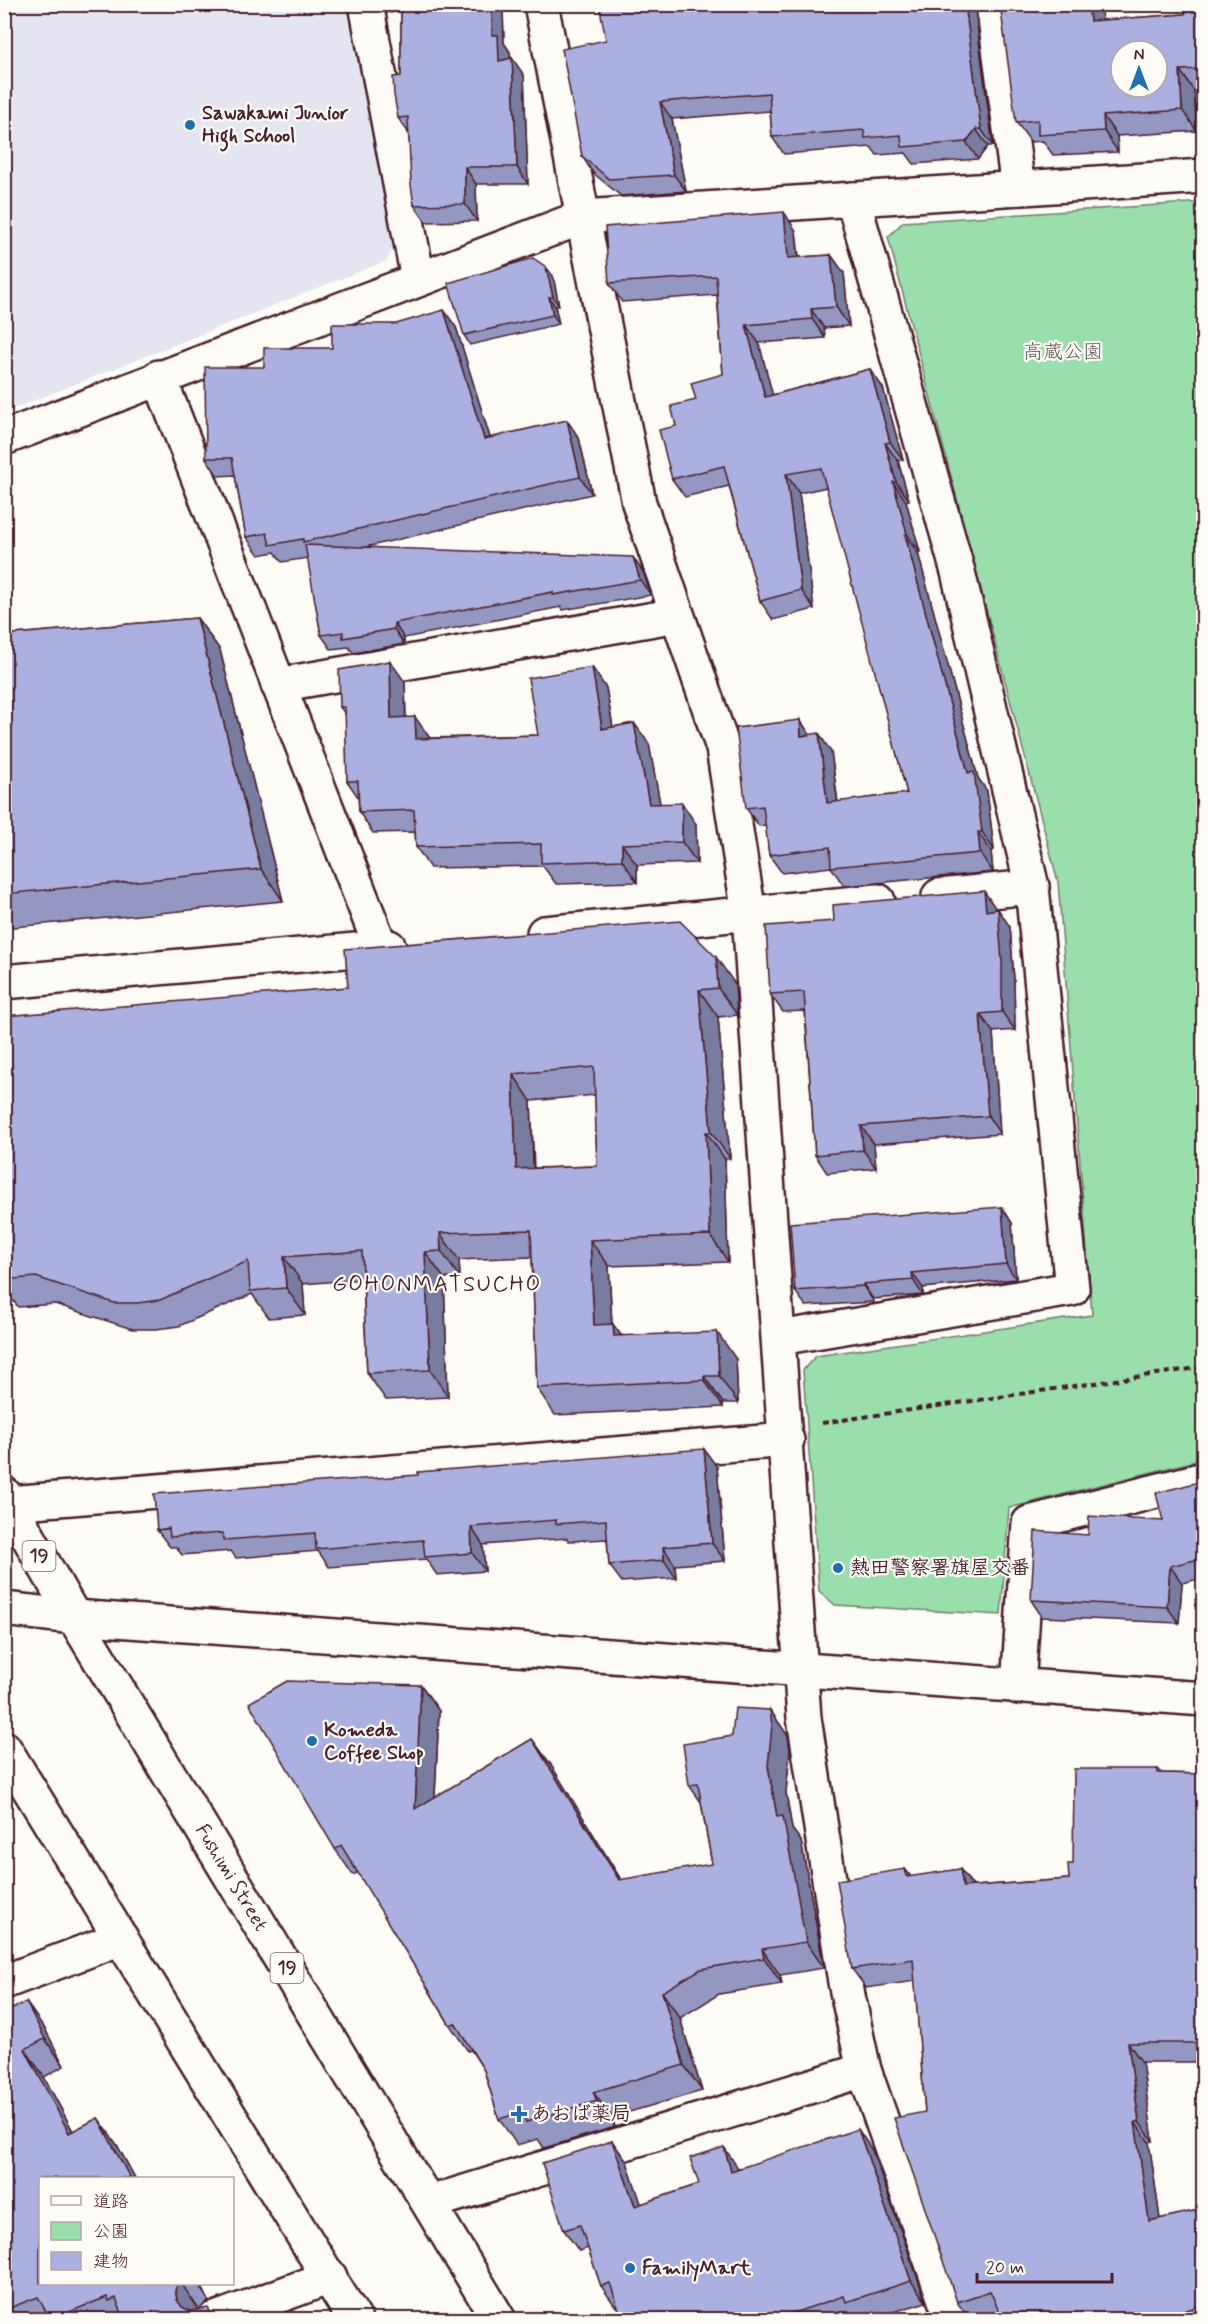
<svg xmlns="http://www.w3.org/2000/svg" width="1208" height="2324" viewBox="0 0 1208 2324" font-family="Mynerve,'Klee One',sans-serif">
	<rect width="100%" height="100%" fill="#fdfcf7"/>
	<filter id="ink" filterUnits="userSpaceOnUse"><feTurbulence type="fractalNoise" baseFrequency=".0167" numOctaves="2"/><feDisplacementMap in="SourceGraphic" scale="12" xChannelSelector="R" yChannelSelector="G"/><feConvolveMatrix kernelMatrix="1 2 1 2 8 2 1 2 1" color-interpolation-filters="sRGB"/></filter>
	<g filter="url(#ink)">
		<polygon fill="#e4e5f0" points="5,5 353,5 397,245 386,261 5,412"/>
		<polygon fill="#99deab" stroke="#727e6b" stroke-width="1.5" points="1203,202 1203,1459 1009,1508 1001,1615 835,1605 819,1591 803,1370 816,1356 1092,1315 1058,882 888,237 903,222"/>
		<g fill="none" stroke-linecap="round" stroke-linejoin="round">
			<defs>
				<g id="minor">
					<polyline points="366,4 418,279"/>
					<polyline points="541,4 639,503 723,748 749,914 804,1718 845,1982 864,2070 952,2320"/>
					<polyline points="993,4 1018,188"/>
					<polyline points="159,377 381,948"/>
					<polyline points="4,438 583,217 1204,176"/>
					<polyline points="278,685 677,615"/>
					<polyline points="939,896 1032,887"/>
					<polyline points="544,933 878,901"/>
					<polyline points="4,982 389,947"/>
					<polyline points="779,1338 1072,1289 1032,887 958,572 853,199"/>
					<polyline points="9,1503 787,1440"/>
					<polyline points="1018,1687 1029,1523 1204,1479"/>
					<polyline points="4,1982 121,1938"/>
					<polyline points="429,2203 864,2070"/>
					<polyline points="213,2320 330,2277"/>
				</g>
				<polyline id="tertiary" points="4,1609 74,1617 1204,1699"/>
				<g id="trunk">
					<path id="s1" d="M4 1494 74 1617 499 2320"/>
					<polyline points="4,1748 355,2320"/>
				</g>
			</defs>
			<use href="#minor" stroke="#4a1f2b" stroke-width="38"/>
			<use href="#tertiary" stroke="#4a1f2b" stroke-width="38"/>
			<use href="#trunk" stroke="#4a1f2b" stroke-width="38"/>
			<polyline stroke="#4a1f2b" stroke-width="4" stroke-dasharray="6 4.5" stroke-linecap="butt" points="822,1423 1204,1367"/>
			<use href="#minor" stroke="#fdfcf7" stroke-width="33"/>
			<use href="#tertiary" stroke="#fdfcf7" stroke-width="33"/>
			<use href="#trunk" stroke="#fdfcf7" stroke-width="33"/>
		</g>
		<g fill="#9397c2" stroke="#4a1f2b" stroke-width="1.5" fill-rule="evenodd">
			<polygon points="384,4 500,4 503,9 504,43 510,52 510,59 524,75 528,184 476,184 477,221 426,222 414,205 409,133 398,118 401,76 401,11 390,13"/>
			<polygon points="1203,4 1203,90 1194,91 1197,131 1117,136 1118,152 1053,155 1043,141 1031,142 1016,122 1102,20 1185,14"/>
			<polygon points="975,10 993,146 988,146 978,159 914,164 906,153 877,155 871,147 784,154 772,137 770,111 672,119 686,191 621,196 593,173 582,156 606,40"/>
			<polygon points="796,231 799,257 831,255 844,273 849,326 824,328 825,338 759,343 772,395 870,369 883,388 903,460 898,461 909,500 906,501 920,552 918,553 978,778 987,791 994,850 991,851 993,872 844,886 831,867 782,873 769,855 766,825 759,826 746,808 800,720 810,735 831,752 838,802 907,793 827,487 799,493 814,609 773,620 760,601 729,486 685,497 672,479 676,426 696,400 723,374 717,295 622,302 609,283"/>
			<polygon points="553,276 559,306 555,306 559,324 470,345 464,335"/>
			<polygon points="456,327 490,438 579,438 592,494 366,547 643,572 651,595 563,610 561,607 404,638 404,644 353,653 349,647 331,649 321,635 308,558 282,562 275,552 259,555 246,537 235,475 218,476 206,458 264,367 332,348"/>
			<polygon points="197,618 220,650 283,901 4,928 4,635"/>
			<polygon points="405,682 406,717 430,738 538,735 606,688 613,727 634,723 649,744 660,804 696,824 697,863 637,865 637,882 556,884 543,866 430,868 416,847 415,832 373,833 359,812 358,797 347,781 346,715 340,707"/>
			<polygon points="996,909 1010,927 1014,980 1015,1030 993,1032 1000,1134 874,1144 876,1168 827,1173 815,1155 805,1011 783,1012 770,994"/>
			<path d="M735 984 737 1015 718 1017 730 1158 725 1159 728 1262 609 1266 612 1324 621 1335 736 1359 738 1403H723V1407L555 1415 537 1388 532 1257 459 1260 460 1278H444L448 1397 386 1400 367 1373 363 1279 303 1284 305 1315 269 1318 252 1294 179 1326 156 1329H132L55 1304 18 1307 4 1288V1016ZM595 1095 597 1166 534 1168 531 1101Z"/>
			<polygon points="1002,1207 1012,1223 1016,1279 923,1288 923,1295 873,1299 874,1302 806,1306 795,1291"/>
			<polygon points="717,1467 725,1561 675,1565 676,1578 622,1582 609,1565 607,1539 569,1541 567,1538 483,1545 485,1571 437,1575 426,1559 329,1567 318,1551 236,1558 231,1551 182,1555 176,1547 170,1547 157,1530"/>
			<polygon points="1203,1481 1203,1578 1182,1583 1179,1623 1042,1617 1031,1600 1088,1535 1163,1521"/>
			<polygon points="421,1685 439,1711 435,1797 532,1739 551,1765 621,1880 712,1864 701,1802 689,1785 732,1736 770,1710 788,1736 790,1751 786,1792 792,1829 801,1841 824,1968 780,1975 782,1984 719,1994 680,2018 702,2091 612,2117 615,2127 544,2148 538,2139 517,2145 499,2119 484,2070 471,2050 468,2051 450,2025 358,1872 353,1875 335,1849"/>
			<polygon points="1158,1769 1162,1773 1203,1774 1203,2062 1142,2062 1153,2141 1149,2142 1160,2219 1203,2209 1203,2319 1003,2319 1000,2312 978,2319 969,2319 957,2302 925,2112 915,1981 866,1988 852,1969 905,1869 911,1877 960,1869 973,1886 1069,1879 1073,1864"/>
			<polygon points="4,2013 45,2029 64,2066 44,2077 73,2131 98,2118 117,2145 135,2178 40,2178 40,2283 200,2283 209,2301 198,2310 214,2316 217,2315 220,2319 4,2319"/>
			<polygon points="612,2141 627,2162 641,2204 699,2184 738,2168 872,2150 926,2302 871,2319 858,2319 857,2318 851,2319 622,2319 617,2307 616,2307 601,2286 588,2248 579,2251 564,2230"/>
		</g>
		<g fill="#787b9e" stroke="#4a1f2b" stroke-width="1.5">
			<polygon points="492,4 500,4 503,9 504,43 510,52 511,78 499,61 492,35"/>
			<polygon points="965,4 971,4 975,10 993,146 981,129"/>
			<polygon points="1088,4 1100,4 1105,41 1090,21"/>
			<polygon points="512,58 524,75 528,184 517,167"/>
			<polygon points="1180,70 1194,91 1197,131 1182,110"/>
			<polygon points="660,102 672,119 686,191 674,175"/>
			<polygon points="1103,116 1117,136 1118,152 1104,131"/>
			<polygon points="976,129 988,146 978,159 966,142"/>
			<polygon points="465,167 476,184 477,221 465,204"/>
			<polygon points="784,212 796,231 800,277 788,258"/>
			<polygon points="831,255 844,273 849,326 836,307"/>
			<polygon points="546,267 553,276 559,306 553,297"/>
			<polygon points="549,297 555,306 559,324 553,315"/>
			<polygon points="811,309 824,328 825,338 812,319"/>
			<polygon points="444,310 456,327 496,457 484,439"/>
			<polygon points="746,325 759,343 778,415 765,397"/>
			<polygon points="870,369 883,388 903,460 890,442"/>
			<polygon points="567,420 579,438 592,494 580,477"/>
			<polygon points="885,443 898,461 909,500 896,482"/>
			<polygon points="786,474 799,493 814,609 801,590"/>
			<polygon points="893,482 906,501 920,552 907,534"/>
			<polygon points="905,535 918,553 978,778 987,791 994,850 982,832 968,773"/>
			<polygon points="633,557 643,572 651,595 640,580"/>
			<polygon points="197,618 220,650 283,901 261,869"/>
			<polygon points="394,623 404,638 404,644 394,629"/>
			<polygon points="390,661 405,682 406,739 391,718"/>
			<polygon points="592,667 606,688 617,750 602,729"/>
			<polygon points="415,717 430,738 416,739"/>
			<polygon points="800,720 812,738 801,736"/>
			<polygon points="634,723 649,744 664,825 649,804"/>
			<polygon points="819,733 831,752 840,821 827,803"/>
			<polygon points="682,803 696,824 697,863 682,842"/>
			<polygon points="978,832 991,851 993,872 980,853"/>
			<polygon points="622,844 637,865 637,882 622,860"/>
			<polygon points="984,891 996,909 986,911"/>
			<polygon points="998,909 1010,927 1014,980 1015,1030 1002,1012"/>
			<polygon points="716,957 735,984 737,1015 718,988"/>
			<polygon points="699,990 718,1017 730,1158 711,1132"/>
			<polygon points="980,1014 993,1032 1000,1134 988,1116"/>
			<polygon points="513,1074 531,1101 534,1196 516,1169"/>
			<polygon points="861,1126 874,1144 876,1168 863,1150"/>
			<polygon points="706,1132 725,1159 728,1262 710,1235"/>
			<polygon points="1002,1207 1012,1223 1016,1279 1006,1264"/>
			<polygon points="440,1233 459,1260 460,1278 441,1251"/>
			<polygon points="590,1240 609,1266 613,1352 594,1325"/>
			<polygon points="425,1252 444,1278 448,1397 430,1370"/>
			<polygon points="284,1257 303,1284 305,1315 286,1288"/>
			<polygon points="912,1273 923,1288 923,1295 913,1280"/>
			<polygon points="863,1284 873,1299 874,1302 863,1286"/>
			<polygon points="613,1324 632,1351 614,1336"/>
			<polygon points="717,1332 736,1359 738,1403 719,1376"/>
			<polygon points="704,1376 723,1403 723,1407 704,1380"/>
			<polygon points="704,1449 717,1467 725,1561 712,1543"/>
			<polygon points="471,1527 483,1545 485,1571 472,1553"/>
			<polygon points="663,1547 675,1565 676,1578 664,1560"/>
			<polygon points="1170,1566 1182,1583 1179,1623 1167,1607"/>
			<polygon points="421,1685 439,1711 433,1835 415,1809"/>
			<polygon points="770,1710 788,1736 790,1751 786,1792 792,1829 801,1841 824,1968 806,1942 777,1817 768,1766"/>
			<polygon points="532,1739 551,1765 637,1906 619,1880"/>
			<polygon points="905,1869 919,1888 907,1877"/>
			<polygon points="960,1869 974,1888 963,1887"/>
			<polygon points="762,1949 780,1975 782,1984 764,1958"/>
			<polygon points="662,1992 680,2018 702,2091 684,2065"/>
			<polygon points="26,2002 45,2029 64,2066 45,2039"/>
			<polygon points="1128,2043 1142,2062 1153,2141 1139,2122"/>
			<polygon points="25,2049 44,2077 88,2160 69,2133"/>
			<polygon points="593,2092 612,2117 615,2127 597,2101"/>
			<polygon points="98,2118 117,2145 135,2178 130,2178"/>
			<polygon points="1135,2122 1149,2142 1163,2241 1149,2221"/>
			<polygon points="858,2129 872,2150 926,2302 911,2281"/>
			<polygon points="612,2141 627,2162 649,2227 635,2206"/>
			<polygon points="724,2147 738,2168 746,2191 731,2171"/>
			<polygon points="178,2283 181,2283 198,2308 195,2317 190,2319 177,2300 175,2290"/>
			<polygon points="197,2283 200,2283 209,2301"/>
		</g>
		<g fill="#abb0e1" stroke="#4a1f2b" stroke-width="1.5" fill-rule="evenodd">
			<polygon points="401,4 492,4 492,35 498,35 499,61 512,58 517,167 465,167 465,204 414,205 411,185 408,117 398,118 394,95 393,77 401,76"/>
			<polygon points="599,4 965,4 981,129 976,129 966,142 902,147 901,135 865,138 864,130 772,137 769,93 660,102 674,175 609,179 582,156 562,49 606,40"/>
			<path d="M1000 4H1088L1090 21 1185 14 1184 4H1203V69L1180 70 1182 110 1103 116 1104 131 1038 135V120L1016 122ZM1121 51H1157V87H1121Z"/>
			<polygon points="784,212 788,258 831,255 836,307 811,309 812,319 746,325 765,397 870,369 890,442 885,443 896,482 893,482 907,534 905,535 968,773 974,772 982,832 978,832 980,853 831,867 830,847 769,855 763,806 746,808 736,728 800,720 801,736 819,733 827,803 907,793 821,468 786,474 801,590 760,601 724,466 672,479 659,430 676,426 671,406 696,400 691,383 723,374 716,276 609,283 605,227"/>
			<polygon points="533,258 546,267 553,297 549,297 553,315 464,335 448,283"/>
			<polygon points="444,310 484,439 567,420 580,477 303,542 303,539 270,545 267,533 246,537 232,458 206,458 205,367 264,367 264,348 332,348 332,324 396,324"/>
			<polygon points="305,545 633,557 640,580 553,595 553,592 394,623 394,629 343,638 343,632 321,635"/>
			<polygon points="197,618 261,869 4,894 4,635"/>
			<polygon points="390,661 391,718 415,717 416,739 538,735 528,678 592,667 602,729 634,723 649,804 682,803 682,842 622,844 622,860 541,863 541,844 416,847 414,810 359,812 358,781 347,781 345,707 340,707 339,670"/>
			<polygon points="984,891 986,911 998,909 1002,962 1002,1012 980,1014 988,1116 861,1126 863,1150 815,1155 804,992 770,994 766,926 834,921 833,905"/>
			<path d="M680 921 716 957 718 988 699 990 711 1132H706L710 1235 590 1240 594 1325 613 1324 614 1336 717 1332 719 1376H704V1380L537 1388 531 1230 440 1233 441 1251 425 1252 430 1370 367 1373 362 1251 284 1257 286 1288 250 1291 248 1261 160 1300 137 1303H114L36 1277 4 1280V1016L348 987 345 949ZM594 1067 597 1166 516 1169 513 1074Z"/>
			<polygon points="1002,1207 1006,1264 912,1273 913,1280 863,1284 863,1286 795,1291 790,1223"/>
			<polygon points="704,1449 712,1543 663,1547 664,1560 609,1565 606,1520 556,1524 556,1520 471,1527 472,1553 425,1557 423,1540 316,1549 315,1533 224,1540 223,1533 170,1537 169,1528 157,1530 154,1494 418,1475 418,1472"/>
			<polygon points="1203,1481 1203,1558 1170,1566 1167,1607 1031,1600 1035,1531 1088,1535 1089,1516 1163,1521 1156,1493"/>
			<polygon points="287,1681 421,1685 415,1809 532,1739 619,1880 712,1864 698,1784 689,1785 683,1744 732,1736 735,1708 770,1710 772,1725 768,1766 777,1817 783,1816 806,1942 762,1949 764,1958 701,1969 662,1992 684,2065 593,2092 597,2101 526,2122 523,2112 499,2119 484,2070 455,2023 450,2025 341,1845 335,1849 249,1703"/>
			<polygon points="1074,1769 1158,1769 1158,1773 1203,1774 1203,2043 1128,2043 1139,2122 1135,2122 1149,2221 1203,2209 1203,2306 1144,2319 1003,2319 990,2291 957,2302 894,2118 925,2112 913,1959 852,1969 837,1880 905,1869 907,1877 960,1869 963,1887 1069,1879 1068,1864 1073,1864"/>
			<polygon points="26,2002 45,2039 25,2049 69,2133 98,2118 130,2178 40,2178 40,2283 178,2283 175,2290 177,2300 182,2307 190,2311 208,2308 213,2317 217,2315 219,2319 124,2319 116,2298 109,2301 107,2297 52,2319 50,2319 38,2297 4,2310 4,2013"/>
			<polygon points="858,2129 911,2281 846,2302 844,2296 775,2319 622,2319 610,2283 601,2286 580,2225 564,2230 542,2163 612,2141 635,2206 699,2184 690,2158 724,2147 731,2171"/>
		</g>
	</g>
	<g fill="#1f6fb2" stroke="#fdfcf7" stroke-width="2">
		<circle cx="190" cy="125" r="6"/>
		<circle cx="838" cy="1568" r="6"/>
		<circle cx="312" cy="1741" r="6"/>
		<path d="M516 2105h6v6h6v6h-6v6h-6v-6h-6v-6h6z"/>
		<circle cx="630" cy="2268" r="6"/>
	</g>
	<g text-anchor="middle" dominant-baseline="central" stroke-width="4.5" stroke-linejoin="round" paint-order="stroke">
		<g fill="#fdfcf7" stroke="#806168" stroke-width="1.5">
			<rect x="22.5" y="1541" width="33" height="30" rx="4.5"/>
			<rect x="270.5" y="1953" width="33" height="30" rx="4.5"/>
		</g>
		<g font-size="18" font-weight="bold" fill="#4a1f2b">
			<text x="39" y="1556">19</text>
			<text x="287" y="1968">19</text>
		</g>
		<g font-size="20" font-weight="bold" fill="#4a1f2b" stroke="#fdfcf7" text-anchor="start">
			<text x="202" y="113">Sawakami Junior<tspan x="202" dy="23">High School</tspan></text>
			<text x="850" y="1568">熱田警察署旗屋交番</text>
			<text x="324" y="1730">Komeda<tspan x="324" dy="23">Coffee Shop</tspan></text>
			<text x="531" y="2114">あおば薬局</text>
			<text x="642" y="2268">FamilyMart</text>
		</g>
		<g font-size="20" fill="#625851" stroke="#fdfcf7">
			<text x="1063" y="352">高蔵公園</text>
		</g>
		<g font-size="20" fill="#4a1f2b" stroke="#fdfcf7">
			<text stroke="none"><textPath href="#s1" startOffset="446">Fushimi Street</textPath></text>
		</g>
		<g font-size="22" letter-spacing="1.5" fill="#4a1f2b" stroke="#fdfcf7">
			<text x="437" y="1285">GOHONMATSUCHO</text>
		</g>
	</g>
	<rect width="1208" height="2324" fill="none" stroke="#fdfcf7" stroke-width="24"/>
	<rect x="12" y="12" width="1184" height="2300" fill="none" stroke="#4a1f2b" stroke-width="2" filter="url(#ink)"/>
	<rect x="39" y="2177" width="195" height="108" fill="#fdfcf7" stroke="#b5a4a5" stroke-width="1.5"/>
	<rect x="51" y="2196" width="30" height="9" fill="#fdfcf7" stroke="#b5a4a5" stroke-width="1.5"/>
	<text x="93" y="2207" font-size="18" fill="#4a1f2b">道路</text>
	<rect x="51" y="2222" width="30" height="18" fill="#99deab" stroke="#b5a4a5" stroke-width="1.5"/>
	<text x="93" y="2237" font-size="18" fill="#4a1f2b">公園</text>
	<rect x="51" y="2252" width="30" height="18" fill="#abb0e1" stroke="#b5a4a5" stroke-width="1.5"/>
	<text x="93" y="2267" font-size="18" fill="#4a1f2b">建物</text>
	<g transform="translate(1139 69)"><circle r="28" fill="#fdfcf7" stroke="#b5a4a5" stroke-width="1.5"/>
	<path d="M0-4.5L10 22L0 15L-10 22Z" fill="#1f6fb2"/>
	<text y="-9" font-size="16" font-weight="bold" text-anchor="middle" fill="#4a1f2b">N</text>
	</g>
	<path d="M977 2273v9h135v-9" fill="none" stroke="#4a1f2b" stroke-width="3"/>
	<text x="986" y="2273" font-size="18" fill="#4a1f2b" stroke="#fdfcf7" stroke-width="4.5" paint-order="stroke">20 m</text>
</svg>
